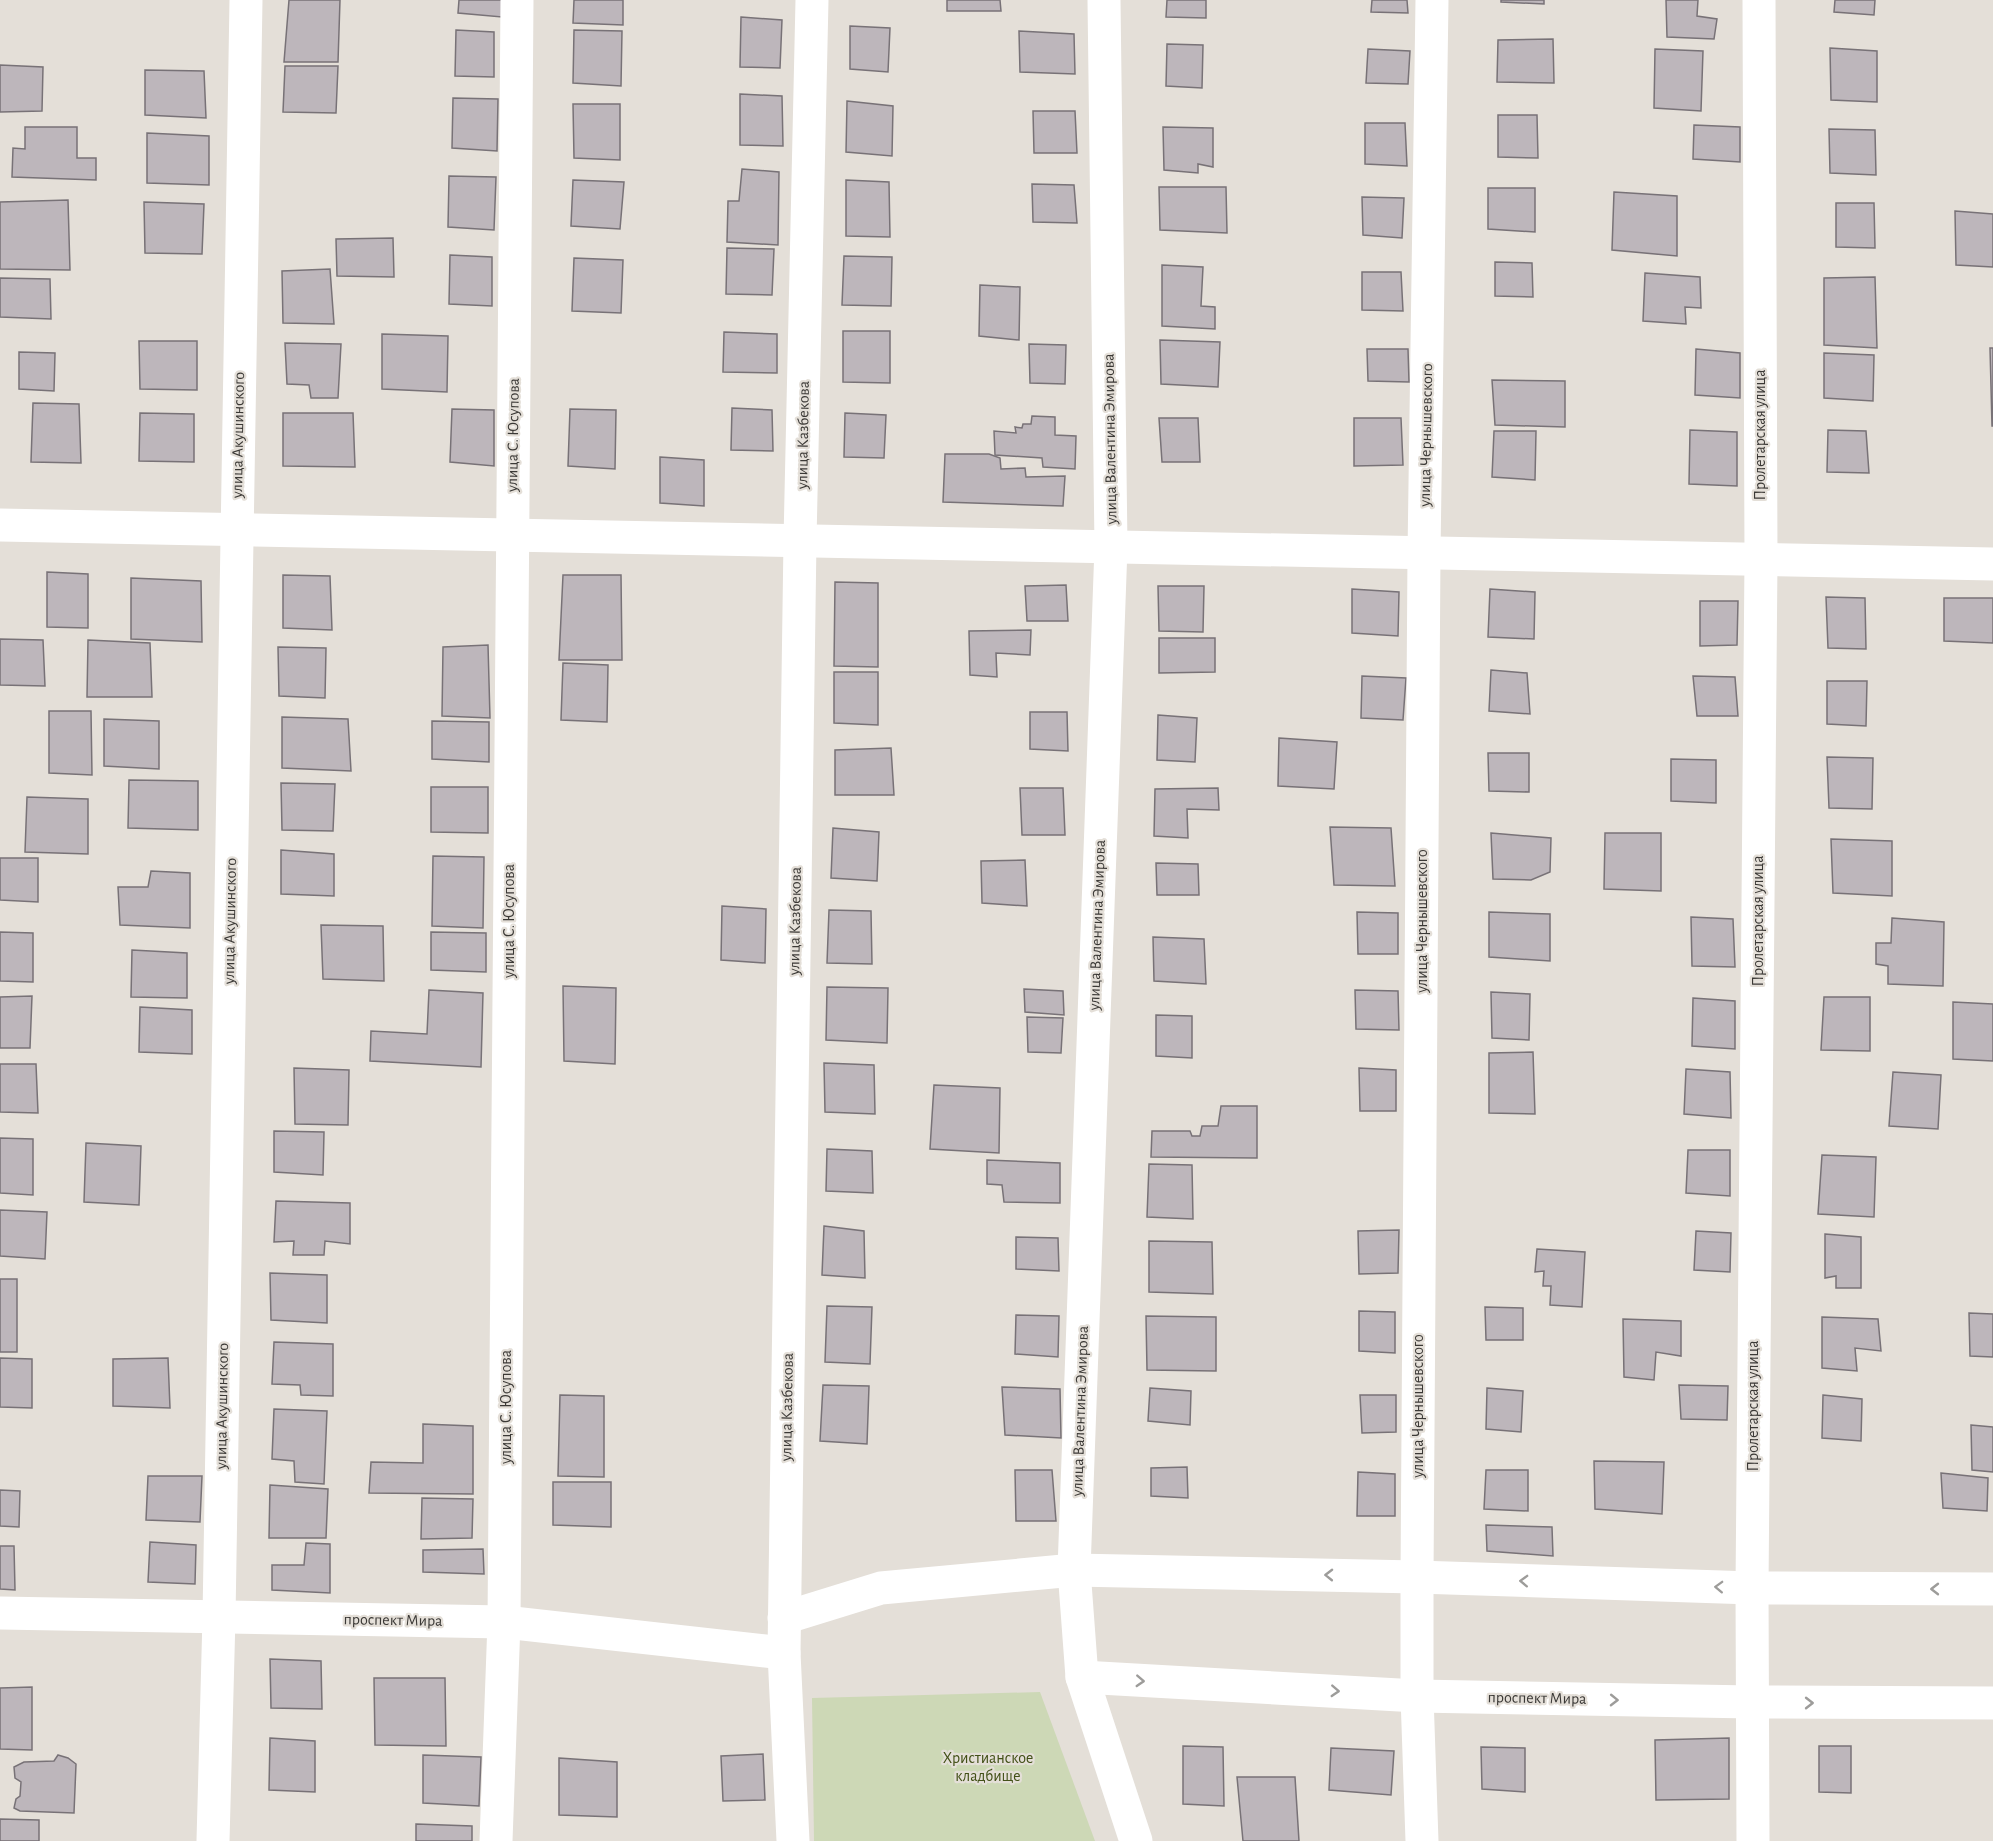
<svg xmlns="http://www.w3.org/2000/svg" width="1993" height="1841" viewBox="0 0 1993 1841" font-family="'Alegreya Sans',sans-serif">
	<rect width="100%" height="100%" fill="#e4dfd8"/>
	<polygon fill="#cdd8b6" points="1040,1692 1095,1841 814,1841 812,1698"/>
	<g fill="#bdb6bb" stroke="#787277" stroke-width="1.5">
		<polygon points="289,0 340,0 338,62 284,62"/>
		<polygon points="459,0 502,0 502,17 458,13"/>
		<polygon points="574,0 623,0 623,25 573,23"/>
		<polygon points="947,0 1000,0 1001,11 947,11"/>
		<polygon points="1167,0 1206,0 1206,18 1166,17"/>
		<polygon points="1372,0 1407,0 1408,13 1371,12"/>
		<polygon points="1501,0 1544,0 1544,4 1501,2"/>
		<polygon points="1666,0 1698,0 1697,16 1717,19 1714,39 1667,37"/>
		<polygon points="1835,0 1875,0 1874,15 1834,12"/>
		<polygon points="741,17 782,20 780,68 740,67"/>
		<polygon points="850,26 890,28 888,72 850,69"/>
		<polygon points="456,30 494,32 494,77 455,76"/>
		<polygon points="574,30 622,31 621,86 573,83"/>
		<polygon points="1019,31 1074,34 1075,74 1020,72"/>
		<polygon points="1553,39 1554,83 1497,82 1498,40"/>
		<polygon points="1167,44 1203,45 1202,88 1166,86"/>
		<polygon points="1830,48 1877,51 1877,102 1831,100"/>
		<polygon points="1368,49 1410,51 1408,84 1366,83"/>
		<polygon points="1655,49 1703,51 1701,111 1654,108"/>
		<polygon points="0,65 43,67 42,111 0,112"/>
		<polygon points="285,66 338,66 336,113 283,112"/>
		<polygon points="145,70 204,71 206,118 145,115"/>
		<polygon points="740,94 782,96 783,146 740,145"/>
		<polygon points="453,98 498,99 497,151 452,148"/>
		<polygon points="847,101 893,106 892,156 846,152"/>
		<polygon points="573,104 620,104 620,160 574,158"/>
		<polygon points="1033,111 1075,111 1077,153 1034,153"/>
		<polygon points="1498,115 1537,115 1538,158 1498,157"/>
		<polygon points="1365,123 1405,123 1407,166 1365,164"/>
		<polygon points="1694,125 1740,127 1740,162 1693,159"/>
		<polygon points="25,127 77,127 77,158 96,158 96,180 12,177 13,148 25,149"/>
		<polygon points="1163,127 1213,128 1213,167 1198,164 1198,173 1164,170"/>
		<polygon points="1829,129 1875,130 1876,175 1830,173"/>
		<polygon points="147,133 209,136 209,185 147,183"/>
		<polygon points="742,169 779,172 778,245 727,242 728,201 739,201"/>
		<polygon points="449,176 496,177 494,230 448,227"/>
		<polygon points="573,180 624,182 620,229 571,226"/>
		<polygon points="846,180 889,182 890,237 846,236"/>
		<polygon points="1032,184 1074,185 1077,223 1033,222"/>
		<polygon points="1159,187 1226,187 1227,233 1160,230"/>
		<polygon points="1488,188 1535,188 1535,232 1488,229"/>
		<polygon points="1614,192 1677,196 1677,256 1612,250"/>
		<polygon points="1362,197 1404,198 1402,238 1363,235"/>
		<polygon points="68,200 70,270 0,269 0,202"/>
		<polygon points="144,202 204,204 202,254 145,253"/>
		<polygon points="1836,203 1874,203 1875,248 1836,247"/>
		<polygon points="1955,211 1993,214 1993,267 1956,265"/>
		<polygon points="393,238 394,277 337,276 336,239"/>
		<polygon points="727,248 774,249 772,295 726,294"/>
		<polygon points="450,255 492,257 492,306 449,304"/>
		<polygon points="844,256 892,257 891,306 842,305"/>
		<polygon points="574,258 623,260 621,313 572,311"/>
		<polygon points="1495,262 1532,263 1533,297 1495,296"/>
		<polygon points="1162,265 1203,267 1201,306 1215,307 1215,329 1162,326"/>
		<polygon points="330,269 334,324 283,323 282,271"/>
		<polygon points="1362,272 1401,272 1403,311 1362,310"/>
		<polygon points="1645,273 1700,277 1701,308 1685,307 1686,324 1643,321"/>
		<polygon points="1875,277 1877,348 1824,345 1824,278"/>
		<polygon points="0,278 50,279 51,319 0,317"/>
		<polygon points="980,285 1020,287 1019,340 979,336"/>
		<polygon points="843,331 890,331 890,383 843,382"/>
		<polygon points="724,332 777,334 777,373 723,372"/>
		<polygon points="382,334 448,336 447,392 382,389"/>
		<polygon points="1160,340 1220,342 1218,387 1161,384"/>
		<polygon points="139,341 197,341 197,390 140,389"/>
		<polygon points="285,343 341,344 338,398 311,398 309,385 287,384"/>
		<polygon points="1029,344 1066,345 1065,384 1030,383"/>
		<polygon points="1990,348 1993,348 1993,426 1992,426"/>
		<polygon points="1367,349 1408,349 1409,382 1368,381"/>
		<polygon points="1696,349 1740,353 1740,398 1695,395"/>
		<polygon points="19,352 55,353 54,391 19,389"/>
		<polygon points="1824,353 1874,355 1873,401 1824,398"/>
		<polygon points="1492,380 1565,381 1565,427 1495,425"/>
		<polygon points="33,403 79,404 81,463 31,462"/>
		<polygon points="732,408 772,410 773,451 731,450"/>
		<polygon points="452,409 494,410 494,466 450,462"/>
		<polygon points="570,409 616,410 615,469 568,466"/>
		<polygon points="140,413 194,414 194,462 139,461"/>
		<polygon points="283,413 353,413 355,467 283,466"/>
		<polygon points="845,413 886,415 884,458 844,457"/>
		<polygon points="1032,416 1055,417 1055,435 1076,436 1075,469 1043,467 1042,458 995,455 994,431 1016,433 1015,427 1022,428 1023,424 1031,424"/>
		<polygon points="1159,418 1198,418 1200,462 1162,462"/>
		<polygon points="1354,418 1401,418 1403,465 1354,466"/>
		<polygon points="1690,430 1737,432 1737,486 1689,484"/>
		<polygon points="1828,430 1866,431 1869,473 1827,472"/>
		<polygon points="1494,431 1536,431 1535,480 1492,477"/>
		<polygon points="945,454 989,454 1000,458 1001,469 1025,468 1026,477 1065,476 1063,506 943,502"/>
		<polygon points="660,457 704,460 704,506 660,503"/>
		<polygon points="47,572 88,574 88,628 47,627"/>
		<polygon points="283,575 330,576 332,630 283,628"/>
		<polygon points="563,575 621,575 622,660 559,660"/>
		<polygon points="131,578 201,581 202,642 131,639"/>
		<polygon points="835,582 878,583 878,667 834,666"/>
		<polygon points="1066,585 1068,621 1027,621 1025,586"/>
		<polygon points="1158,586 1204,586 1203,632 1159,631"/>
		<polygon points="1352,589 1399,592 1398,636 1352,633"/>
		<polygon points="1490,589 1535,592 1534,639 1488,637"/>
		<polygon points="1826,597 1865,598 1866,649 1828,648"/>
		<polygon points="1944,598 1993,598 1993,643 1944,641"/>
		<polygon points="1700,601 1738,601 1737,645 1700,646"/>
		<polygon points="1031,630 1030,655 996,653 997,677 970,675 969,631"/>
		<polygon points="1159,638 1215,638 1215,672 1159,673"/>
		<polygon points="0,639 43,640 45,686 0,685"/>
		<polygon points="88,640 150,643 152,697 87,697"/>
		<polygon points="488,645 490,718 442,716 443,647"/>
		<polygon points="278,647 326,648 325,698 279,696"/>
		<polygon points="563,663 608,665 607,722 561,720"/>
		<polygon points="1491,670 1527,673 1530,714 1489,711"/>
		<polygon points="834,672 878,672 878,725 834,723"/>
		<polygon points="1362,676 1406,678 1403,720 1361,718"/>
		<polygon points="1693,676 1735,677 1738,716 1697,716"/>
		<polygon points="1827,681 1867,681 1866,726 1827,724"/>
		<polygon points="49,711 91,711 92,775 49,773"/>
		<polygon points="1030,712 1067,712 1068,751 1030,749"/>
		<polygon points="1158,715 1197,718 1195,762 1157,760"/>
		<polygon points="282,717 348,719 351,771 282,768"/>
		<polygon points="104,719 159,721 159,769 104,766"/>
		<polygon points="432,721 489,722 489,762 432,759"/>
		<polygon points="1279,738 1337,742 1334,789 1278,786"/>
		<polygon points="891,748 894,795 835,795 835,750"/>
		<polygon points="1488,753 1529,753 1529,792 1489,791"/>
		<polygon points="1827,757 1873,758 1872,809 1829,808"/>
		<polygon points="1671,759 1716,760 1716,803 1671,801"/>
		<polygon points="129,780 198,781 198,830 128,828"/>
		<polygon points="281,783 335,784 333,831 282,830"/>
		<polygon points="431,787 488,787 488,833 431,832"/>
		<polygon points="1020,788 1063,788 1065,835 1022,835"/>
		<polygon points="1218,788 1219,810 1187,809 1188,838 1154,836 1155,789"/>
		<polygon points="27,797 88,799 88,854 25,852"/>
		<polygon points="1330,827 1391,828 1395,886 1334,885"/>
		<polygon points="833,828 879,832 877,881 831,878"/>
		<polygon points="1491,833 1551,838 1550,872 1531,880 1493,879"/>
		<polygon points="1605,833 1661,833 1661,891 1604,889"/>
		<polygon points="1831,839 1892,841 1892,896 1833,893"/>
		<polygon points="281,850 334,854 334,896 281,894"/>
		<polygon points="433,856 484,857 483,928 432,926"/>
		<polygon points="0,858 38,858 38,902 0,900"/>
		<polygon points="1025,860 1027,906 982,903 981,861"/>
		<polygon points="1156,863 1198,864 1199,895 1157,895"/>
		<polygon points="151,871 190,873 190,928 120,925 118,887 148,887"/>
		<polygon points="722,906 766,909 765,963 721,960"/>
		<polygon points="829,910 871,911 872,964 827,963"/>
		<polygon points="1357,912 1398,913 1398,954 1358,954"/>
		<polygon points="1489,912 1550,914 1550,961 1489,957"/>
		<polygon points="1691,917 1733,919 1735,967 1692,966"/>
		<polygon points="1892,918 1944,922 1943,986 1888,984 1888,966 1876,964 1876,943 1891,943"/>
		<polygon points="321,925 383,926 384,981 323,979"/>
		<polygon points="0,932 33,933 33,982 0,981"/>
		<polygon points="431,932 486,933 486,972 431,970"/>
		<polygon points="1153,937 1204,939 1206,984 1154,981"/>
		<polygon points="132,950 187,953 187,998 131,997"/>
		<polygon points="563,986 616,988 615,1064 564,1061"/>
		<polygon points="827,987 888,988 887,1043 826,1040"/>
		<polygon points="1024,989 1063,991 1064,1015 1025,1012"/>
		<polygon points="429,990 483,993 481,1067 370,1061 371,1031 427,1034"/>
		<polygon points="1355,990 1398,991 1399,1030 1356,1029"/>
		<polygon points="1491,992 1530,994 1529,1040 1492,1038"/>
		<polygon points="32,996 30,1048 0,1048 0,997"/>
		<polygon points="1824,997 1870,997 1870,1051 1821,1050"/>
		<polygon points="1693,998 1735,1001 1735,1049 1692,1046"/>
		<polygon points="1953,1002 1993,1004 1993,1061 1953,1059"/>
		<polygon points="140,1007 192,1010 192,1054 139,1052"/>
		<polygon points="1156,1015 1192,1016 1192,1058 1156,1056"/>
		<polygon points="1027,1017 1063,1018 1061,1053 1028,1052"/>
		<polygon points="1533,1052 1535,1114 1489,1113 1489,1053"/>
		<polygon points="824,1063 874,1065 875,1114 825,1112"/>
		<polygon points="0,1064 36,1064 38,1113 0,1112"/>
		<polygon points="294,1068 349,1070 348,1125 295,1124"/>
		<polygon points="1359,1068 1396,1070 1396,1111 1360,1111"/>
		<polygon points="1686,1069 1730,1072 1731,1118 1684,1114"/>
		<polygon points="1893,1072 1941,1075 1938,1129 1889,1126"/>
		<polygon points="934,1085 1000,1088 999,1153 930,1149"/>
		<polygon points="1221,1106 1257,1106 1257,1158 1151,1157 1152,1131 1190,1131 1192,1136 1200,1136 1202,1126 1218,1126"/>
		<polygon points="274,1131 324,1132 323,1175 274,1172"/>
		<polygon points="0,1138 33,1139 33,1195 0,1193"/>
		<polygon points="86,1143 141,1146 139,1205 84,1202"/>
		<polygon points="827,1149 872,1151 873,1193 826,1191"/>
		<polygon points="1688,1150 1730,1150 1730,1196 1686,1193"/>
		<polygon points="1822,1155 1876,1157 1874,1217 1818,1214"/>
		<polygon points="987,1160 1060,1163 1060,1203 1004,1202 1002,1185 987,1184"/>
		<polygon points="1149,1164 1192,1165 1193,1219 1147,1217"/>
		<polygon points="276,1201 350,1203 350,1244 325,1241 324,1255 293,1255 294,1241 274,1242"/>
		<polygon points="0,1210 47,1212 45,1259 0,1256"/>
		<polygon points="824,1226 864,1231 865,1278 822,1275"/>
		<polygon points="1399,1230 1398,1273 1359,1274 1358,1231"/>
		<polygon points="1696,1231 1731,1233 1730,1272 1694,1270"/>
		<polygon points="1825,1234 1861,1237 1861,1288 1836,1288 1836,1276 1825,1278"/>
		<polygon points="1016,1237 1058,1238 1059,1271 1016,1269"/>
		<polygon points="1149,1241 1212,1242 1213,1294 1149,1292"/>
		<polygon points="1537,1249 1585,1252 1582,1307 1550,1305 1551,1286 1543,1286 1544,1271 1535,1272"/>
		<polygon points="270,1273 327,1275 327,1323 271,1320"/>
		<rect x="0" y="1279" width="17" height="73"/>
		<polygon points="827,1306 872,1307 870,1364 825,1362"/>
		<polygon points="1485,1307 1523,1308 1523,1340 1486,1340"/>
		<polygon points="1359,1311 1395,1312 1395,1353 1359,1351"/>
		<polygon points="1969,1313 1993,1314 1993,1357 1970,1356"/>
		<polygon points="1016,1315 1059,1316 1058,1357 1015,1354"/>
		<polygon points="1146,1316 1216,1317 1216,1371 1147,1370"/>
		<polygon points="1822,1317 1878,1319 1881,1351 1855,1348 1857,1371 1822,1368"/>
		<polygon points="1623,1319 1681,1321 1681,1356 1656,1352 1654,1380 1624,1377"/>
		<polygon points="274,1342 333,1344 333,1396 301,1395 300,1385 272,1384"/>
		<polygon points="0,1358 32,1359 32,1408 0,1407"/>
		<polygon points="168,1358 170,1408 113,1406 113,1359"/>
		<polygon points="823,1385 869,1386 867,1444 820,1441"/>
		<polygon points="1679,1385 1728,1386 1727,1420 1681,1419"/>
		<polygon points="1002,1387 1060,1389 1061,1438 1005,1435"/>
		<polygon points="1150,1388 1191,1391 1190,1425 1148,1421"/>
		<polygon points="1487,1388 1523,1391 1521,1432 1486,1429"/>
		<polygon points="560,1395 604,1396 604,1477 558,1476"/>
		<polygon points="1360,1395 1396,1395 1396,1432 1362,1433"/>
		<polygon points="1823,1395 1862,1399 1861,1441 1822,1438"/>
		<polygon points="274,1409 327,1411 324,1484 295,1482 294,1461 272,1459"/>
		<polygon points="423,1424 473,1426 473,1494 369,1493 371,1462 423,1463"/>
		<polygon points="1971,1425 1993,1427 1993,1472 1972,1470"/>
		<polygon points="1594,1461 1664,1462 1662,1514 1595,1509"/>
		<polygon points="1187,1467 1188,1498 1151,1496 1151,1468"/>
		<polygon points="1015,1470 1052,1470 1056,1521 1016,1521"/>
		<polygon points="1486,1470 1528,1470 1528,1511 1484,1509"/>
		<polygon points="1358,1472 1395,1474 1395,1516 1357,1516"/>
		<polygon points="1941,1473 1988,1478 1987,1511 1943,1508"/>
		<polygon points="148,1476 202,1476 200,1522 146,1520"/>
		<polygon points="553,1482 611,1482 611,1527 553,1525"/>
		<polygon points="270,1485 328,1489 326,1538 269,1538"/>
		<polygon points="0,1490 20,1491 19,1527 0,1526"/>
		<polygon points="422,1498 473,1499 472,1538 421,1539"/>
		<polygon points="1486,1525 1552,1527 1553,1556 1487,1551"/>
		<polygon points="150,1542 196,1545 195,1584 148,1582"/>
		<polygon points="306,1543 330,1544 330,1593 272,1590 272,1565 304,1565"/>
		<polygon points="0,1546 14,1546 15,1590 0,1589"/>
		<polygon points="483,1549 484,1574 423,1572 423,1550"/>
		<polygon points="270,1659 321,1661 322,1709 271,1708"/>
		<polygon points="374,1678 445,1678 446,1746 375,1745"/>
		<polygon points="32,1687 32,1750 0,1749 0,1688"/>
		<polygon points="270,1738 315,1741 315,1792 269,1790"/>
		<polygon points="1729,1738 1729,1799 1656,1800 1655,1740"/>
		<polygon points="1183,1746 1223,1747 1224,1806 1183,1804"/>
		<polygon points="1819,1746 1851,1746 1851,1793 1819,1792"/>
		<polygon points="1481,1747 1525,1748 1525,1792 1482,1789"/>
		<polygon points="1331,1748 1394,1751 1391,1795 1329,1790"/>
		<polygon points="763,1754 765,1800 723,1801 721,1756"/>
		<polygon points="58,1755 68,1758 76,1764 74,1813 20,1811 14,1808 16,1799 20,1796 21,1782 15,1778 14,1767 24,1762 54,1761"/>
		<polygon points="423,1755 481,1757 479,1806 423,1803"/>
		<polygon points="559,1758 617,1762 617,1817 559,1815"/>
		<polygon points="1237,1777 1295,1777 1299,1841 1243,1841"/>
		<polygon points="0,1819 39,1820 39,1841 0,1841"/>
		<polygon points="416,1824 472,1826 472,1841 416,1841"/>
	</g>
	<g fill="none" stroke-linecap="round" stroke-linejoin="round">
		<g stroke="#fff" stroke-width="33">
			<polyline points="1104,0 1111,547 1074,1570 1082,1677 1136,1841"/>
			<polyline points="0,525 1993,564"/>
			<polyline points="0,1613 504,1622 784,1653"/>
			<polyline points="784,1618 881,1588 1074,1570 1417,1577 1752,1588 1993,1589"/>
			<polyline points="1082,1677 1417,1696 1752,1702 1993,1703"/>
			<polyline points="213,1841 219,1617 246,0"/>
			<polyline points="496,1841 504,1622 517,0"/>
			<polyline points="793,1841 784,1653 800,540 812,0"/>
			<polyline points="1422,1841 1417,1696 1417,1577 1424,553 1432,0"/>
			<polyline points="1753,1841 1752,1588 1761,559 1759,0"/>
		</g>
	</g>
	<defs><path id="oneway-chevron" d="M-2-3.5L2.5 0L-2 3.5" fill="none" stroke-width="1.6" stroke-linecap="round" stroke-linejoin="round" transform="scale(1.5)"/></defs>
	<g stroke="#9d9c9a">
		<use href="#oneway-chevron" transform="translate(1329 1575) rotate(-179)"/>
		<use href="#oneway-chevron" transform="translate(1524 1581) rotate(-178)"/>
		<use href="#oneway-chevron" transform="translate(1719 1587) rotate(-178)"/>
		<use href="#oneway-chevron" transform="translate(1935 1589) rotate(-180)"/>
		<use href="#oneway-chevron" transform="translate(1140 1681) rotate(3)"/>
		<use href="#oneway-chevron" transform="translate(1335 1691) rotate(3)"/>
		<use href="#oneway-chevron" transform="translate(1614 1700) rotate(1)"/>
		<use href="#oneway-chevron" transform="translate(1809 1703)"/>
	</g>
	<g text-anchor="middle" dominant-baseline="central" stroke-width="4.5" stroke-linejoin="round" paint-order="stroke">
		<g font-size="16" fill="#3b3936" stroke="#e4dfd8">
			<text transform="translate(238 435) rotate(-89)">улица Акушинского</text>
			<text transform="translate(513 435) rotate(-89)">улица С. Юсупова</text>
			<text transform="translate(803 435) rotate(-89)">улица Казбекова</text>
			<text transform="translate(1426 435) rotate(-89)">улица Чернышевского</text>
			<text transform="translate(1760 435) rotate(-90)">Пролетарская улица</text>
			<text transform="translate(1110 439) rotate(-91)">улица Валентина Эмирова</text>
			<text transform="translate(230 921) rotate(-89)">улица Акушинского</text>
			<text transform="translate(509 921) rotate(-90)">улица С. Юсупова</text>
			<text transform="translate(795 921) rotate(-89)">улица Казбекова</text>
			<text transform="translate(1422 921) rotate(-90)">улица Чернышевского</text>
			<text transform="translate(1758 921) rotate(-90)">Пролетарская улица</text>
			<text transform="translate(1097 925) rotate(-88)">улица Валентина Эмирова</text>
			<text transform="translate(222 1406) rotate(-89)">улица Акушинского</text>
			<text transform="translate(1418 1406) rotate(-90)">улица Чернышевского</text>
			<text transform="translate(1753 1406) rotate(-90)">Пролетарская улица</text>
			<text transform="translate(506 1407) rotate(-90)">улица С. Юсупова</text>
			<text transform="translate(787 1407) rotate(-89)">улица Казбекова</text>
			<text transform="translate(1080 1411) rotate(-88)">улица Валентина Эмирова</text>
			<text transform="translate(393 1620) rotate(1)">проспект Мира</text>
			<text transform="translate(1537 1698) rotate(1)">проспект Мира</text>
		</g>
		<g font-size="16" fill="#425017" stroke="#e4dfd8">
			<text x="988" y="1758">Христианское<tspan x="988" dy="18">кладбище</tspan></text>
		</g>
	</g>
</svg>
